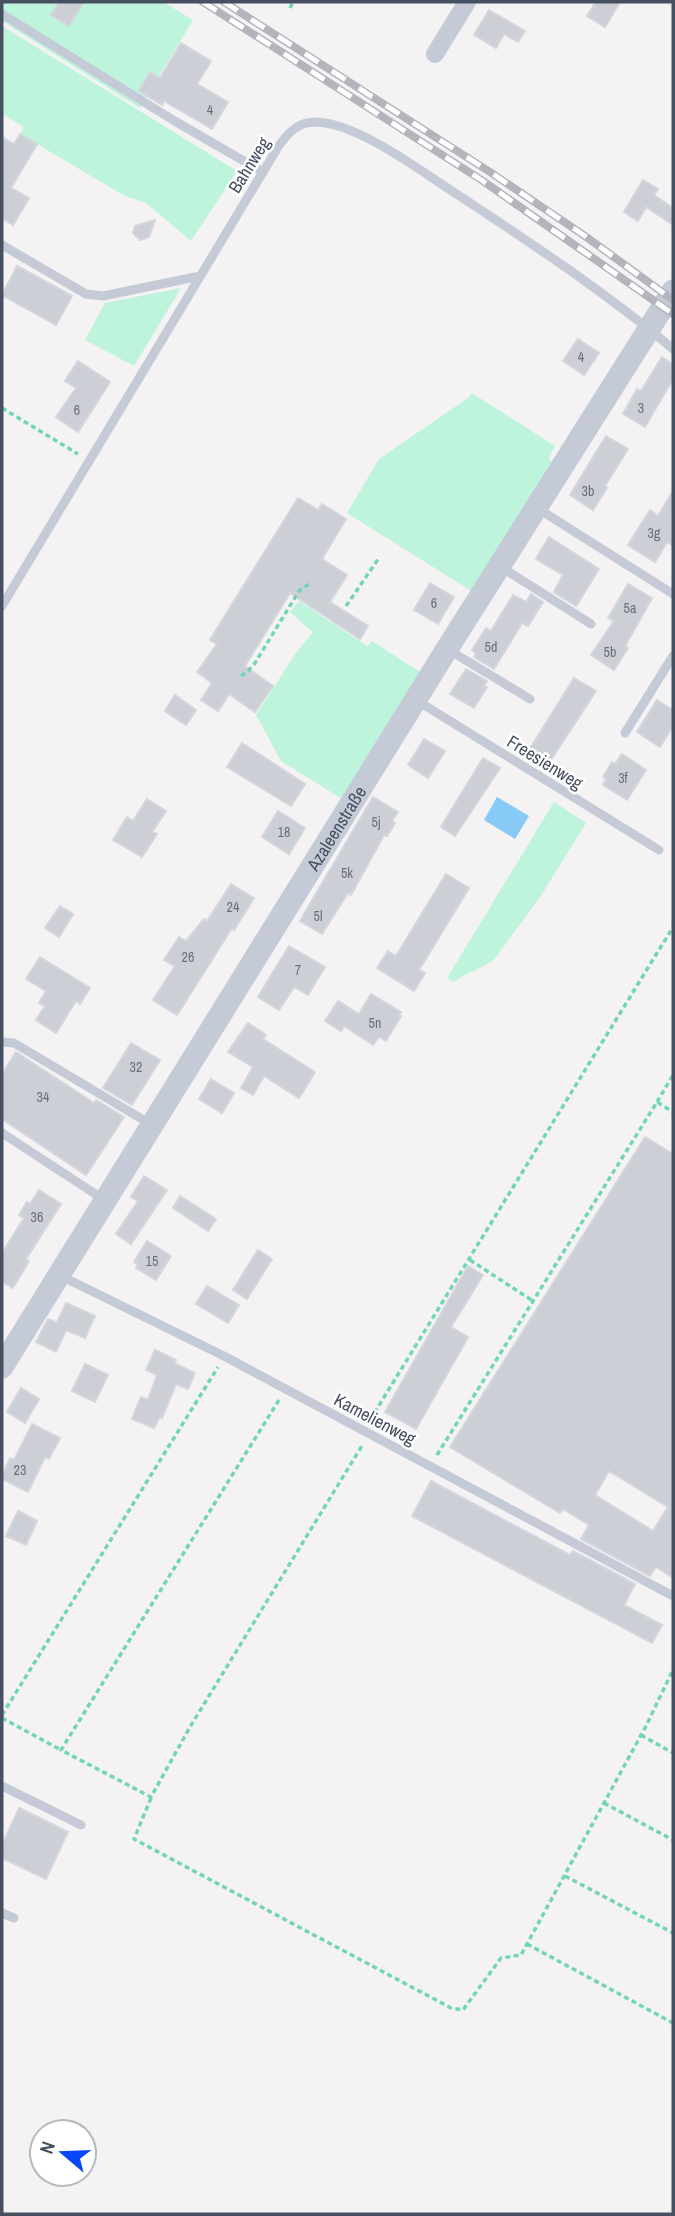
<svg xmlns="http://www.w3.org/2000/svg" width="675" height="2216" viewBox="0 0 675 2216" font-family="'Archivo Narrow',sans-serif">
	<rect width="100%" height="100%" fill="#f4f2f2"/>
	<g fill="#bef4dc">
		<polygon points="2,2 163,2 193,20 140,108 2,21"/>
		<polygon points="2,26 237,171 191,241 146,203 125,196 20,134 24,127 2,114"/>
		<polygon points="181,288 134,366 85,340 105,303"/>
		<path d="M472 393C500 411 527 428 555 446L549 457 552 463 473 592 347 513 379 459 468 398Z"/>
		<polygon points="299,601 367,646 372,641 423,674 344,800 281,761 256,715 296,653 313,632 290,612"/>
		<path d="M554 802 586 823 542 894 494 960C481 969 467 972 454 982L447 978Z"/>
	</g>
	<polygon fill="#87caf5" points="497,797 529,816 515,839 484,820"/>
	<g fill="#cdcfd7" stroke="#d5d6dd" stroke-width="2" fill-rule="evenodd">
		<polygon points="59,2 84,2 69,26 51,15"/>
		<polygon points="596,2 620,2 605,27 587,16"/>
		<polygon points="489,10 525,31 518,42 504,34 496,48 474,35"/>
		<polygon points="181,43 211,61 197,84 228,102 212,129 164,101 162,105 139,91 150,72 160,78"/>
		<polygon points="20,134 37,144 11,188 29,198 13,225 2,218 2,137 14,144"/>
		<polygon points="643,180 658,189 654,195 673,208 673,225 646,207 638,221 624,212"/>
		<polygon points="155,220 149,237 140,240 133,233 135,226"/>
		<polygon points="17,266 72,296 56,325 2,295"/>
		<polygon points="578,339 599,353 584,375 563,361"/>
		<polygon points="662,357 673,365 673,379 645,427 623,414 637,389 641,391"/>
		<polygon points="78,361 110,382 78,432 56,417 76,388 65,381"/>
		<polygon points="606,436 628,449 605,486 607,488 593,510 570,495"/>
		<polygon points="673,491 673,546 667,542 655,562 628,545 650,510 658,516"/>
		<polygon points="298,498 318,510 322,504 346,519 322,559 347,575 330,602 368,626 360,639 290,593 245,666 273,686 255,712 229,694 218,711 201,700 212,683 197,672 217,644 210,640"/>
		<polygon points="549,537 599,569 576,606 554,592 563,575 536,559"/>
		<polygon points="430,583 454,597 438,624 414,610"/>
		<polygon points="628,584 652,598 625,646 628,648 614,670 591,655 614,621 608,618"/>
		<polygon points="531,594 543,602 528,626 522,623 494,669 474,657 476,653 472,650 486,628 491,631 513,595 526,602"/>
		<polygon points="466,669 487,681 484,686 487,687 474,708 450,694"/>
		<polygon points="574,678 596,691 548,764 528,752"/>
		<polygon points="175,695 196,710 186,725 165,711"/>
		<polygon points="657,700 673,710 673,726 660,747 637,732"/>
		<polygon points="424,739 445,751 428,778 408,765"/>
		<polygon points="242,743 305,784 291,806 227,767"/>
		<polygon points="622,754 646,770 627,800 603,785 606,779 603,777 612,762 615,764"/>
		<polygon points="483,758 500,768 455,836 441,827"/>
		<polygon points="373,797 398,812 392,821 395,823 387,836 384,835 351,895 348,893 322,934 300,921"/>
		<polygon points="147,799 166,811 152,832 157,834 142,857 113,840 127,817 133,821"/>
		<polygon points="278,811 305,828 289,854 262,837"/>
		<polygon points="446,874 469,888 419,970 425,973 414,991 377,968 388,951 396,956"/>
		<polygon points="231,884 254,898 234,930 232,928 177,1015 153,1000 175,966 164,960 179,937 186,941 204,919 207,921"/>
		<polygon points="60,906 73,914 59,937 45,928"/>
		<polygon points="289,946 325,967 308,995 294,987 279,1010 258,997"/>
		<polygon points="40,957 90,988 80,1004 76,1001 56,1033 36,1020 45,1006 39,1003 46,991 26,979"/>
		<polygon points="371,994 401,1012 399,1015 401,1016 386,1041 379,1037 373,1045 344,1026 341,1031 325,1021 338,1001 359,1014"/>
		<polygon points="248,1023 266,1035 263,1039 315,1072 299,1098 264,1076 253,1095 241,1088 253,1067 228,1052"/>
		<polygon points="131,1043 160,1060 132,1105 103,1088"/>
		<polygon points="16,1052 94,1103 96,1100 124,1117 86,1175 2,1119 2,1074"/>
		<polygon points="211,1079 234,1093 222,1113 199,1099"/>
		<path d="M645 1137 673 1154V1578L656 1567 650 1576 581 1539 589 1525 563 1509 560 1513 450 1447ZM609 1471 668 1507 653 1531 595 1495Z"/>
		<polygon points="144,1176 167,1190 131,1244 116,1234 138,1201 131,1197"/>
		<polygon points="39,1190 61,1204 26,1259 29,1261 13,1288 2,1282 2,1253 24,1218 19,1215 27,1202 30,1204"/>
		<polygon points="180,1196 216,1219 208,1231 173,1208"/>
		<polygon points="147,1241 171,1256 156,1280 136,1268 138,1265 134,1262"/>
		<polygon points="258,1250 272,1259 247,1299 233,1290"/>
		<polygon points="468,1266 483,1275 451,1327 468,1337 416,1429 385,1412"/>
		<polygon points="207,1286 239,1305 228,1323 196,1304"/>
		<polygon points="66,1303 95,1316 85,1338 66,1330 56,1352 36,1342 48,1319 57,1323"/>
		<polygon points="155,1350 176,1360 174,1363 195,1373 188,1389 176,1384 162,1418 160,1417 154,1428 132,1419 141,1397 148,1400 157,1375 146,1370"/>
		<polygon points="85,1364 108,1375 95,1402 72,1391"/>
		<polygon points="21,1388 39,1399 25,1423 7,1412"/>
		<polygon points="32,1424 60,1438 49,1459 45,1457 28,1492 2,1479 2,1476 10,1458 14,1460"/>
		<polygon points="431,1481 570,1555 573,1551 635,1584 624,1605 662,1625 652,1643 412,1516"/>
		<polygon points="18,1511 37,1521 26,1545 6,1536"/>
		<polygon points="19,1808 68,1832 46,1879 2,1858 2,1845"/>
	</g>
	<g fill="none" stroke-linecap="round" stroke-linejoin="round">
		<g stroke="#72d6b6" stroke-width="3.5" stroke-dasharray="5 3.5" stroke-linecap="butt">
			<polyline points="290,8 293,2"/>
			<polyline points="2,408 78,454"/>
			<polyline points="346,606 379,558"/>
			<polyline points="241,676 248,671 255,663 299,591 309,584"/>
			<polyline points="657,1102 673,1075"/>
			<polyline points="470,1260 533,1301"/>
			<polyline points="279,1400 61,1750 151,1797 190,1727 363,1444"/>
			<polyline points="370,1420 673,927"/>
			<polyline points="437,1455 657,1102 673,1112"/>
			<polyline points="2,1715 218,1367"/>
			<polyline points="2,1718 61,1750"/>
			<polyline points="641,1735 673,1753"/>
			<polyline points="151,1798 134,1839 451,2008 463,2010 501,1958 521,1955 646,1726 673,1670"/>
			<polyline points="604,1803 673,1840"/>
			<polyline points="565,1876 673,1933"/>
			<polyline points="527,1944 673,2023"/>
		</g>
		<g stroke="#c4cbd7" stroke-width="9">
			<polyline points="2,14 173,120 263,172"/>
			<polyline points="2,245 86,294 103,296 200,276"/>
			<polyline points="537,508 673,594"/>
			<polyline points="501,567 591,624"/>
			<path d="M2 606 278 147C288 133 297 122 316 122 357 123 418 169 452 191 528 241 604 291 673 349"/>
			<polyline points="449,650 530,699"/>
			<polyline points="416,700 659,850"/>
			<polyline points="625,733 673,656"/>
			<polyline points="2,1042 14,1043 152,1125"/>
			<polyline points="2,1133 103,1199"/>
			<polyline points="61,1276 224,1356 673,1596"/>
			<polyline points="2,1786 81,1825"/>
			<polyline points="2,1913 14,1918"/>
		</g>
		<polyline stroke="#c4cbd7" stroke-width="18" points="435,54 467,2"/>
		<path stroke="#c4cbd7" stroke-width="23" id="s1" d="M2 1367 447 649 673 291"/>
		<defs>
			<g id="rail">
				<polyline points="203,2 483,181 673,314"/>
				<polyline points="224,2 490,172 585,236 673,300"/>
			</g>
		</defs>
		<use href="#rail" stroke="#b3b5bd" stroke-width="8"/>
		<use href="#rail" stroke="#fff" stroke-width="5" stroke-dasharray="16" stroke-linecap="butt"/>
	</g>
	<g text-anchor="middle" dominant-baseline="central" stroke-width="5" stroke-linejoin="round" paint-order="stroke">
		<g font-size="14" fill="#68707e">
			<text x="210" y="110">4</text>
			<text x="581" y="357">4</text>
			<text x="641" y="408">3</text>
			<text x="77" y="410">6</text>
			<text x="588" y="491">3b</text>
			<text x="654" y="533">3g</text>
			<text x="434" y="603">6</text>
			<text x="630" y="608">5a</text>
			<text x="491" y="647">5d</text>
			<text x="610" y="652">5b</text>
			<text x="623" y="778">3f</text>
			<text x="376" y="822">5j</text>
			<text x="284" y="832">18</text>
			<text x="347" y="873">5k</text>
			<text x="233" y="907">24</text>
			<text x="318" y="916">5l</text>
			<text x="188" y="957">26</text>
			<text x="298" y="970">7</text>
			<text x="375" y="1023">5n</text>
			<text x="136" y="1067">32</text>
			<text x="43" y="1097">34</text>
			<text x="37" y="1217">36</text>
			<text x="152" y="1261">15</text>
			<text x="20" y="1470">23</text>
		</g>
		<g font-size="18" fill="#475061" stroke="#fff">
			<text transform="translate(249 165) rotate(-58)">Bahnweg</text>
			<text transform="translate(545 762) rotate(32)">Freesienweg</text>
			<text stroke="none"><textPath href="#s1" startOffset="634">Azaleenstraße</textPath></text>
			<text transform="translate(375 1419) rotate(28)">Kamelienweg</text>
		</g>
	</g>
	<rect width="675" height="2216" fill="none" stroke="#475061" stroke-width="7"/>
	<g transform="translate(63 2153) rotate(289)"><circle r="33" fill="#ffffff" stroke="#b5b9c0" stroke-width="2"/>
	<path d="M0-5L12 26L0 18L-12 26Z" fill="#0846f7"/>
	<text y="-10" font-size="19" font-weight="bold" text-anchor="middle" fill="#475061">N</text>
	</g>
</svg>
